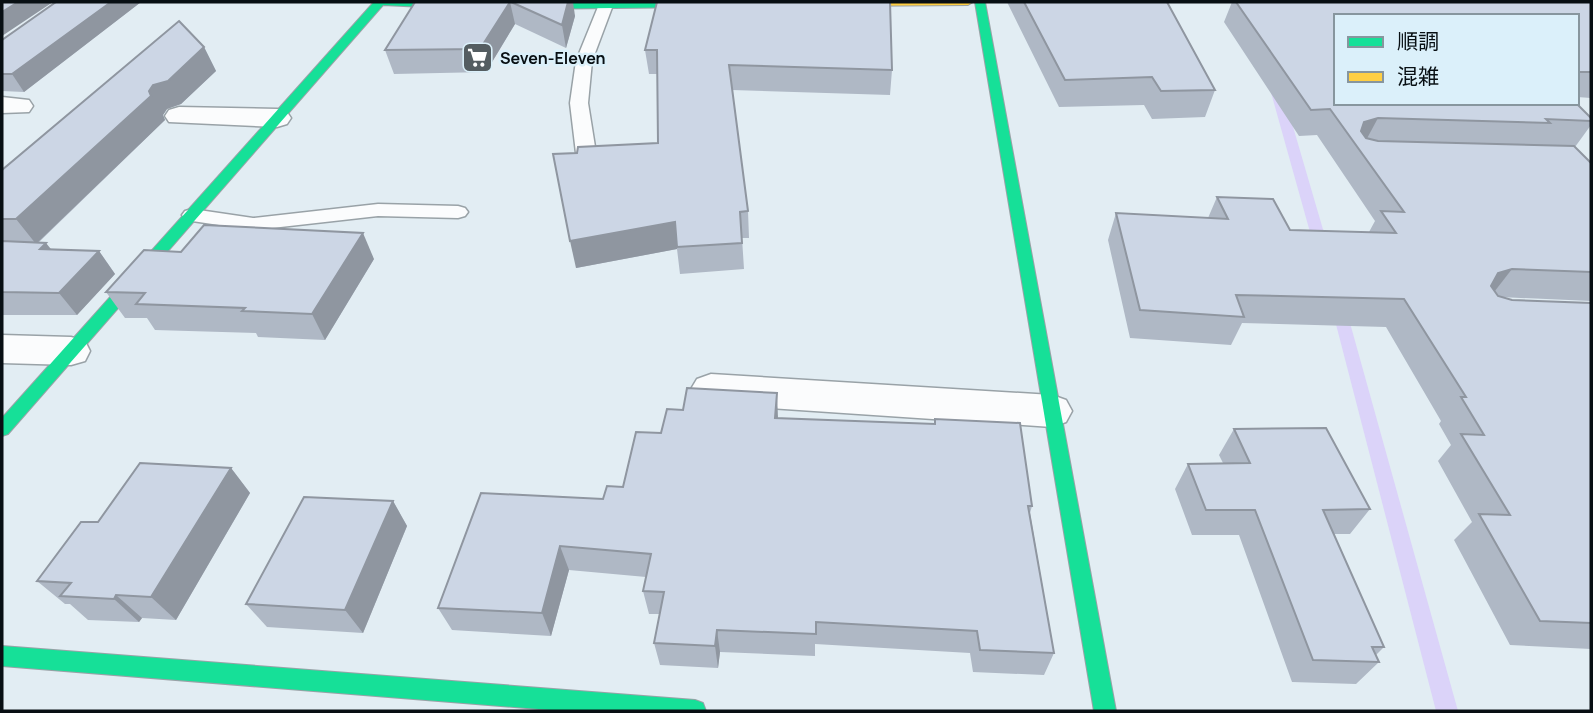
<svg xmlns="http://www.w3.org/2000/svg" width="1593" height="713" viewBox="0 0 1593 713" font-family="Manrope,'Noto Sans JP',sans-serif">
	<rect width="100%" height="100%" fill="#e2edf3"/>
	<g fill="none" stroke-linecap="round" stroke-linejoin="round">
		<g fill="#dbd3f9" fill-rule="evenodd">
			<polygon points="1276,86 1282,89 1329,250 1327,253 1317,253 1315,250 1270,89"/>
			<polygon points="1338,300 1345,305 1458,711 1436,711 1331,305"/>
		</g>
		<defs>
			<g id="lane">
				<polygon points="600,2 610,2 613,5 592,61 588,103 596,153 586,159 576,153 570,103 576,61"/>
				<polygon points="378,204 458,206 465,208 468,212 465,216 458,218 378,216 253,230 192,221 185,219 182,215 185,211 192,209 253,218"/>
			</g>
			<g id="street">
				<polygon points="2,97 29,100 33,106 29,112 2,113"/>
				<polygon points="179,107 277,109 287,112 291,118 287,124 277,127 169,122 165,116 169,110"/>
				<polygon points="2,335 71,337 85,341 90,351 85,361 71,365 2,363"/>
				<polygon points="711,374 1052,395 1066,400 1072,411 1066,422 1052,427 711,404 697,399 691,389 697,379"/>
			</g>
			<g id="fast">
				<path d="M374 2C393 1 458 0 471 6L466 9 383 5 8 434 2 436V418Z"/>
				<polygon points="646,2 710,2 712,4 707,7 522,9 517,6 522,3"/>
				<polygon points="975,2 985,2 1116,711 1094,711"/>
				<polygon points="2,646 695,700 703,703 706,711 563,711 2,666"/>
			</g>
			<polygon id="slow" points="833,2 973,2 968,5 837,6"/>
		</defs>
		<use href="#lane" stroke="#99a2a7" stroke-width="3"/>
		<use href="#street" stroke="#99a2a7" stroke-width="3"/>
		<use href="#fast" stroke="#99a2a7" stroke-width="2"/>
		<use href="#slow" stroke="#99a2a7" stroke-width="2"/>
		<use href="#lane" fill="#fbfcfd" fill-rule="evenodd"/>
		<use href="#street" fill="#fbfcfd" fill-rule="evenodd"/>
		<use href="#fast" fill="#16e098" fill-rule="evenodd"/>
		<use href="#slow" fill="#ffcf43" fill-rule="evenodd"/>
	</g>
	<g fill="#afb8c5">
		<polygon points="56,2 141,2 24,92 2,91 2,40"/>
		<polygon points="415,2 568,2 575,16 566,48 515,24 486,72 394,74 385,50"/>
		<polygon points="657,2 892,70 890,95 732,90 748,211 749,238 742,238 744,269 680,274 677,249 576,268 577,153 658,143 658,74 649,74 645,50"/>
		<polygon points="1007,2 1167,2 1215,90 1205,117 1152,119 1144,105 1059,107"/>
		<polygon points="1232,2 1591,2 1591,98 1577,97 1577,16 1336,16 1591,118 1591,125 1575,147 1591,163 1591,301 1500,297 1512,300 1591,303 1591,649 1510,645 1454,540 1472,522 1438,461 1451,445 1439,424 1441,421 1386,327 1242,323 1231,345 1130,338 1108,240 1116,213 1208,218 1217,197 1290,230 1369,232 1375,221 1317,135 1299,136 1224,22"/>
		<polygon points="204,47 216,71 181,104 167,109 163,115 165,120 38,243 51,250 99,251 115,274 77,315 2,315 2,170"/>
		<polygon points="374,259 325,340 258,337 256,333 155,330 147,318 125,318 106,292"/>
		<polygon points="778,419 934,424 935,419 1032,506 1030,513 1054,653 1044,675 973,672 970,653 815,644 815,656 720,652 718,668 660,665 654,643 660,614 649,614 643,591 646,577 569,570 551,636 452,630 438,608 623,487 661,433"/>
		<polygon points="1234,429 1370,509 1350,534 1334,534 1384,647 1376,655 1379,662 1356,684 1292,682 1239,535 1192,535 1175,489 1188,464 1223,463 1219,455"/>
		<polygon points="231,468 250,493 176,620 142,618 139,622 88,620 70,604 65,604 37,581 98,522"/>
		<polygon points="393,501 407,526 363,633 267,627 246,604"/>
	</g>
	<g fill="#8f96a0">
		<polygon points="18,2 53,2 2,36 2,12"/>
		<polygon points="111,2 141,2 24,92 12,74"/>
		<polygon points="510,2 515,24 486,72 480,49"/>
		<polygon points="568,2 573,2 575,16 566,48 562,25"/>
		<polygon points="204,47 216,71 181,104 167,109 163,115 165,120 36,244 16,219 149,91 153,85"/>
		<polygon points="1378,118 1364,144 1354,143 1364,122"/>
		<polygon points="675,222 677,249 576,268 570,241"/>
		<polygon points="363,233 374,259 325,340 312,314"/>
		<polygon points="46,243 64,265 40,249"/>
		<polygon points="99,251 115,274 77,315 59,293"/>
		<polygon points="1512,269 1491,296 1477,300 1498,273"/>
		<polygon points="777,393 778,418 776,444 775,418"/>
		<polygon points="231,468 250,493 176,620 151,597"/>
		<polygon points="393,501 407,526 363,633 345,610"/>
		<polygon points="560,546 569,570 551,636 542,613"/>
		<polygon points="116,595 142,618 139,622 114,599"/>
		<polygon points="717,630 720,652 718,668 715,646"/>
	</g>
	<g fill="#ccd6e5" stroke="#8f96a0" stroke-width="2">
		<polygon points="2,2 18,2 2,12"/>
		<polygon points="56,2 111,2 12,74 2,74 2,40"/>
		<polygon points="415,2 510,2 480,49 385,50"/>
		<polygon points="511,2 568,2 562,25"/>
		<polygon points="657,2 890,2 892,70 729,65 748,211 740,212 742,243 677,247 675,222 570,241 553,154 577,153 578,147 658,143 657,50 645,50"/>
		<polygon points="1024,2 1167,2 1215,90 1161,91 1152,77 1065,80"/>
		<polygon points="1236,2 1591,2 1591,72 1577,72 1577,16 1336,16 1336,103 1576,103 1591,118 1591,121 1546,119 1550,123 1378,118 1364,122 1361,131 1366,138 1378,141 1574,146 1591,163 1591,272 1512,269 1498,273 1491,286 1498,296 1512,300 1591,303 1591,623 1540,621 1479,514 1510,515 1461,434 1484,435 1461,397 1466,397 1404,299 1236,295 1244,317 1140,310 1116,213 1228,219 1217,197 1273,199 1290,230 1396,233 1381,211 1404,212 1330,109 1311,110"/>
		<polygon points="179,21 204,47 168,81 153,85 149,91 151,96 16,219 2,219 2,170"/>
		<polygon points="204,225 363,233 312,314 242,311 245,308 136,304 145,293 106,292 144,250 181,252"/>
		<polygon points="2,241 46,243 40,249 99,251 59,293 2,292"/>
		<polygon points="687,388 777,393 775,418 935,424 935,419 1020,423 1032,506 1028,506 1054,653 980,650 977,631 816,622 816,634 717,630 715,646 654,643 664,592 643,591 651,554 560,546 542,613 438,608 481,493 603,499 607,486 623,487 636,432 661,433 667,409 683,410"/>
		<polygon points="1326,428 1370,509 1323,510 1384,647 1372,647 1379,662 1313,660 1255,510 1206,510 1188,464 1250,463 1234,429"/>
		<polygon points="140,463 231,468 151,597 116,595 114,599 60,596 71,583 37,581 81,522 98,522"/>
		<polygon points="304,497 393,501 345,610 246,604"/>
	</g>
	<defs>
		<symbol id="supermarket-square" viewBox="-11 -11 22 22"><rect x="-9" y="-9" width="18" height="18" rx="4" fill="#545d61" stroke="#dbf0fa"/><path d="M-6-5.5h2.5l.6 2H6L4.5 2H-2.5L-4.4-4H-6ZM-1.5 3.2a1.3 1.3 0 1 0 .1 0ZM3 3.2a1.3 1.3 0 1 0 .1 0Z" fill="#fff"/></symbol>
	</defs>
	<g fill-rule="evenodd">
		<use href="#supermarket-square" x="460" y="40" width="35" height="35"/>
	</g>
	<g text-anchor="middle" dominant-baseline="central" stroke-width="5" stroke-linejoin="round" paint-order="stroke">
		<g font-size="16" font-weight="bold" fill="#080f13" stroke="#dbf0fa" text-anchor="start">
			<text x="500" y="58">Seven-Eleven</text>
		</g>
	</g>
	<rect width="1593" height="713" fill="none" stroke="#080f13" stroke-width="7"/>
	<rect x="1334" y="14" width="245" height="91" fill="#dbf0fa" stroke="#87969e" stroke-width="2"/>
	<rect x="1348" y="37" width="35" height="10" fill="#16e098" stroke="#87969e" stroke-width="2"/>
	<text x="1397" y="49" font-size="21" fill="#080f13">順調</text>
	<rect x="1348" y="72" width="35" height="10" fill="#ffcf43" stroke="#87969e" stroke-width="2"/>
	<text x="1397" y="84" font-size="21" fill="#080f13">混雑</text>
</svg>
